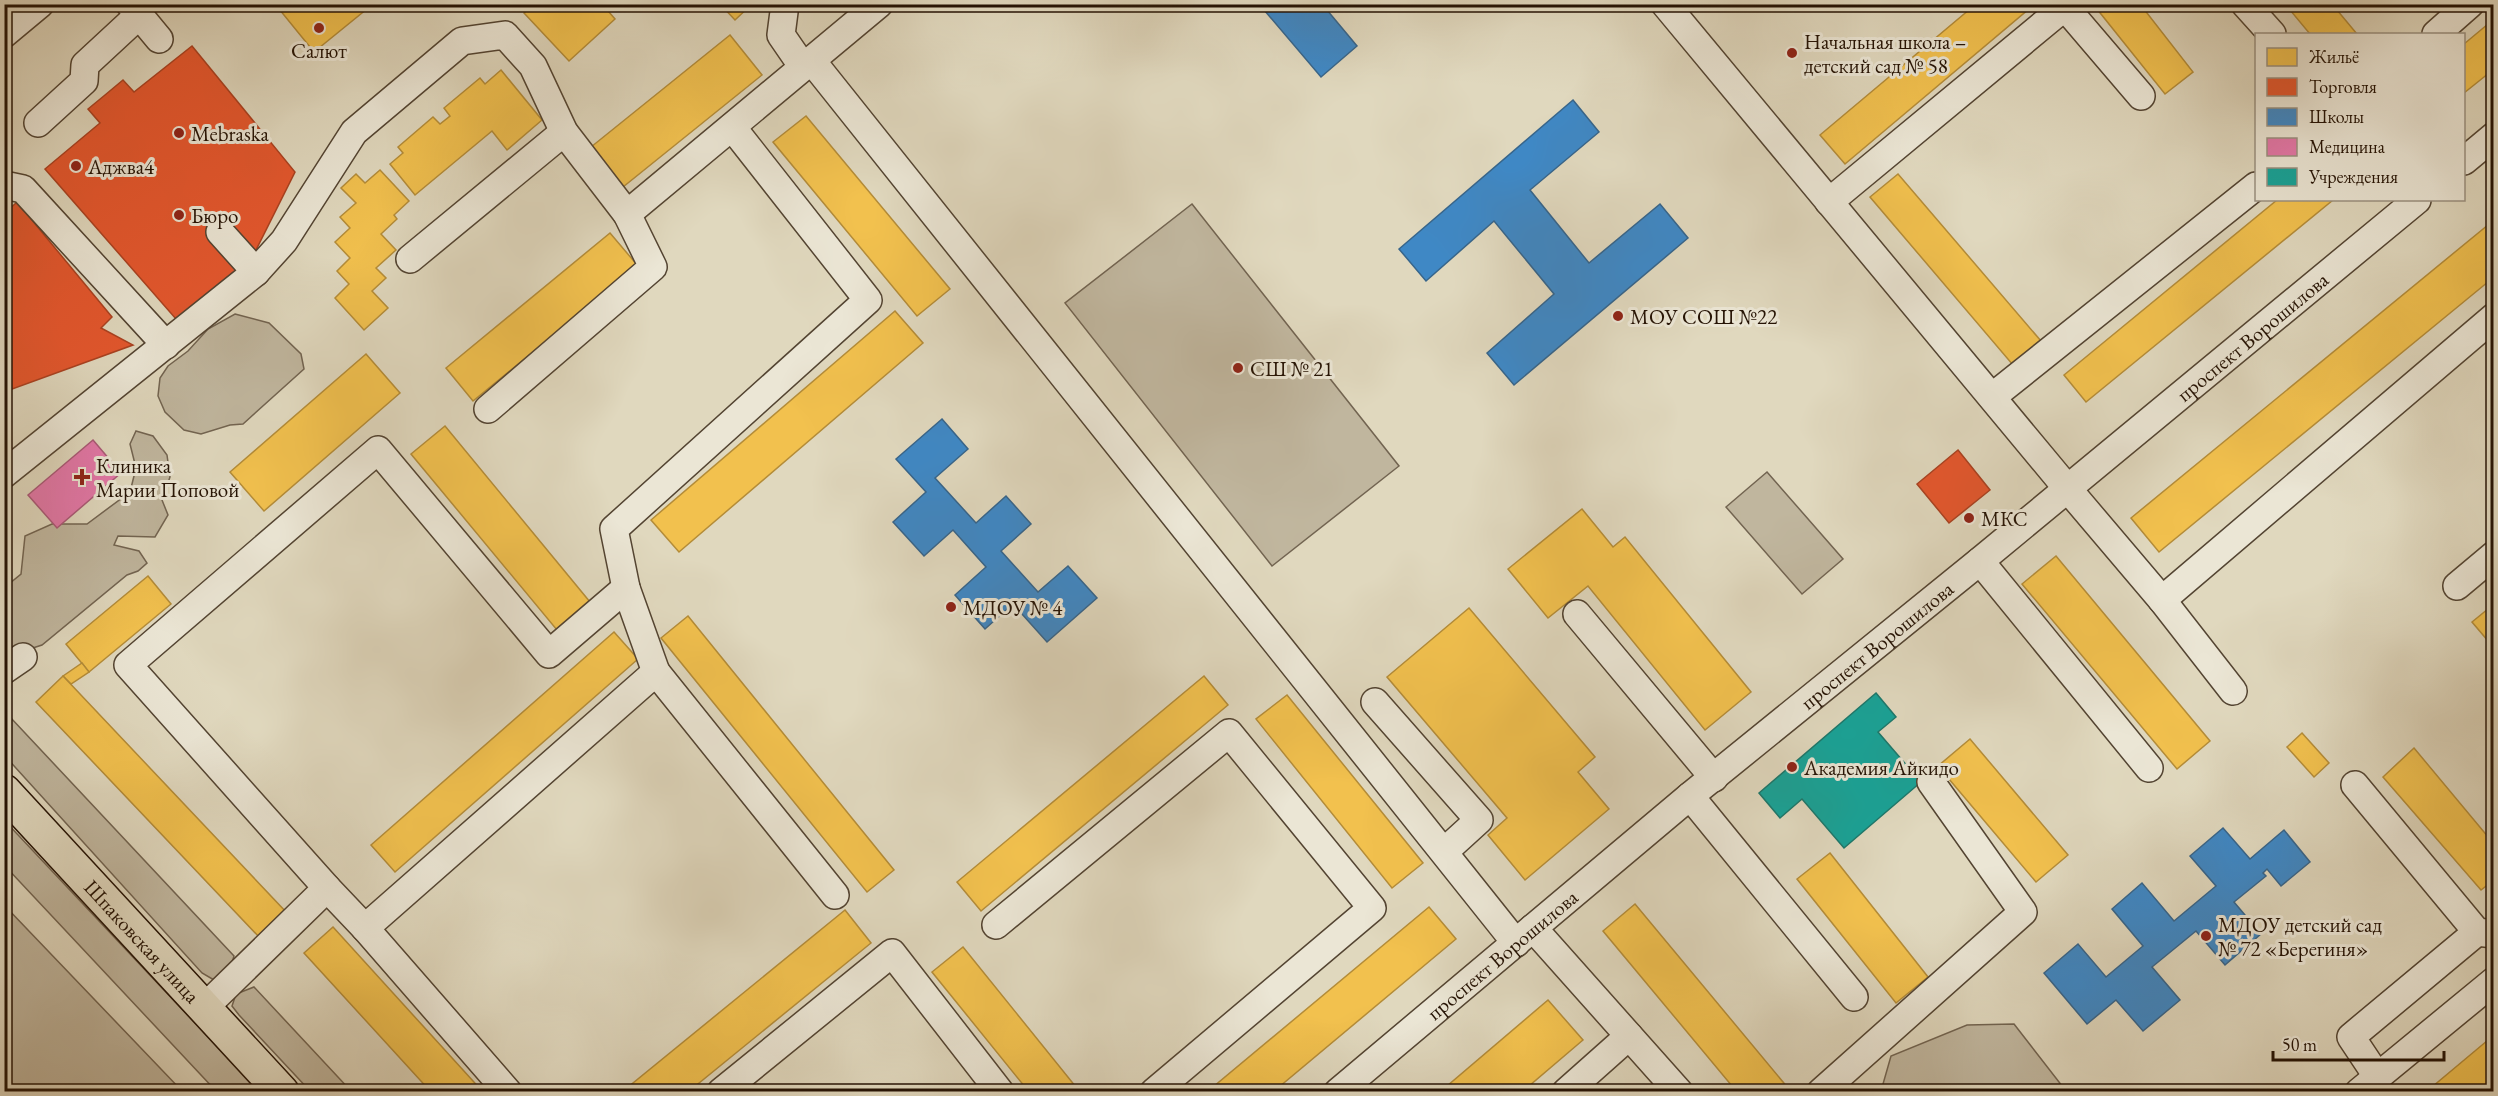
<svg xmlns="http://www.w3.org/2000/svg" width="2498" height="1096" viewBox="0 0 2498 1096" font-family="'EB Garamond',serif">
	<rect width="100%" height="100%" fill="#e0d8be"/>
	<filter id="stains"><feTurbulence type="fractalNoise" baseFrequency=".00333" numOctaves="4"/><feColorMatrix values="0 0 0 0 .2 0 0 0 0 .09 0 0 0 0 .02 0 0 0 .5 -.17"/></filter>
	<radialGradient id="worn" r=".72"><stop offset=".6" stop-color="#630" stop-opacity="0"/><stop offset="1" stop-color="#630" stop-opacity=".3"/></radialGradient>
	<g fill="#c0b69e" stroke="#726451" stroke-width="1.5">
		<polygon points="1192,204 1399,466 1272,566 1065,303"/>
		<polygon points="235,314 269,323 301,354 304,369 243,424 230,425 201,434 184,430 165,412 158,396 160,378 168,366 188,351 208,329"/>
		<polygon points="136,431 153,436 167,455 170,477 162,500 168,515 155,537 118,536 114,545 139,551 147,563 138,571 127,575 42,645 5,657 4,588 21,574 25,536 52,524 87,524 130,492 136,468 130,444"/>
		<polygon points="1767,472 1843,559 1802,594 1726,507"/>
		<polygon points="10,717 234,956 231,966 214,980 202,973 5,756 5,718"/>
		<polygon points="4,820 259,1091 216,1091 5,866"/>
		<polygon points="5,906 182,1091 5,1091"/>
		<polygon points="254,987 351,1091 310,1091 239,1015 232,1006 236,994"/>
		<polygon points="2014,1024 2066,1091 1881,1091 1891,1056 1967,1025"/>
	</g>
	<g fill="#f2c14e" stroke="#b48c38" stroke-width="1.5">
		<polygon points="275,4 373,4 314,52"/>
		<polygon points="533,4 602,4 615,19 569,61 524,13"/>
		<polygon points="720,4 752,4 735,20"/>
		<polygon points="1976,4 2035,4 1845,164 1820,135"/>
		<polygon points="2103,4 2140,4 2193,72 2165,94 2097,9"/>
		<polygon points="2285,4 2332,4 2357,34 2310,34"/>
		<polygon points="2494,19 2494,69 2464,93 2464,44"/>
		<polygon points="730,35 762,75 623,187 591,147"/>
		<polygon points="501,70 542,120 507,150 492,131 415,195 390,164 403,153 398,147 433,117 440,124 450,116 444,108 480,78 485,84"/>
		<polygon points="806,116 950,289 917,316 773,142"/>
		<polygon points="380,170 409,201 394,215 397,219 381,234 396,250 376,268 386,278 372,291 388,308 364,330 335,298 349,284 337,271 350,258 335,242 350,228 340,217 356,203 341,188 356,174 365,183"/>
		<polygon points="1898,174 2041,341 2013,365 1870,197"/>
		<polygon points="2277,200 2333,200 2086,402 2064,375"/>
		<polygon points="2494,220 2494,277 2159,552 2131,518"/>
		<polygon points="610,233 638,266 473,401 446,368"/>
		<polygon points="895,311 923,343 679,552 651,520"/>
		<polygon points="366,354 400,393 264,511 230,472"/>
		<polygon points="445,426 590,602 557,630 411,454"/>
		<polygon points="1582,509 1613,547 1625,537 1751,692 1705,730 1588,586 1548,618 1508,569"/>
		<polygon points="2056,556 2210,741 2177,769 2022,584"/>
		<polygon points="148,576 171,604 89,672 66,644"/>
		<polygon points="2494,604 2494,648 2472,622"/>
		<polygon points="1469,608 1595,757 1578,772 1609,809 1525,880 1488,835 1507,818 1387,677"/>
		<polygon points="688,616 894,870 867,892 661,638"/>
		<polygon points="614,632 638,659 395,872 371,845"/>
		<polygon points="82,663 89,672 71,684 63,676"/>
		<polygon points="63,676 287,913 260,938 36,702"/>
		<polygon points="1204,676 1228,705 981,911 957,882"/>
		<polygon points="1287,695 1423,863 1392,888 1256,719"/>
		<polygon points="2302,733 2329,763 2314,777 2287,747"/>
		<polygon points="1970,739 2068,855 2036,882 1938,766"/>
		<polygon points="2414,748 2494,844 2494,880 2481,890 2383,777"/>
		<polygon points="1830,853 1928,977 1896,1003 1797,879"/>
		<polygon points="1635,904 1788,1088 1784,1092 1737,1092 1603,931"/>
		<polygon points="1429,907 1456,939 1273,1092 1207,1092"/>
		<polygon points="845,910 871,943 688,1092 622,1092"/>
		<polygon points="333,927 483,1092 431,1092 304,953"/>
		<polygon points="963,947 1080,1092 1029,1092 932,972"/>
		<polygon points="1548,1000 1583,1040 1522,1092 1440,1092"/>
		<polygon points="2494,1035 2494,1088 2490,1092 2426,1092"/>
	</g>
	<g fill="#e4572e" stroke="#aa4221" stroke-width="1.5">
		<polygon points="192,46 295,172 252,258 176,319 45,169 100,123 88,109 105,95 123,80 134,92"/>
		<polygon points="17,202 112,317 101,328 133,345 4,392 4,210 5,213"/>
		<polygon points="1958,450 1990,490 1949,523 1917,484"/>
	</g>
	<g fill="#3f88c5" stroke="#37658b" stroke-width="1.5">
		<polygon points="1259,4 1322,4 1357,46 1321,77"/>
		<polygon points="1573,100 1599,132 1530,190 1589,263 1660,204 1688,238 1514,385 1487,353 1554,294 1494,221 1426,281 1399,249"/>
		<polygon points="942,419 968,449 935,478 976,523 1006,496 1031,524 1001,551 1038,592 1068,566 1097,598 1047,642 1013,604 985,629 955,595 986,567 953,530 924,556 893,522 926,492 896,459"/>
		<polygon points="2223,828 2250,859 2284,830 2310,862 2281,886 2267,869 2263,873 2266,876 2234,902 2261,934 2225,965 2196,931 2152,967 2180,1000 2143,1031 2116,1000 2087,1024 2044,973 2078,944 2106,977 2143,946 2112,909 2142,883 2174,921 2216,886 2190,856"/>
	</g>
	<polygon fill="#e377a8" stroke="#aa5977" stroke-width="1.5" points="93,440 121,473 57,528 28,495"/>
	<polygon fill="#17a398" stroke="#1b786c" stroke-width="1.5" points="1876,693 1896,717 1878,732 1921,782 1844,848 1802,799 1780,818 1759,793"/>
	<g fill="none" stroke-linecap="round" stroke-linejoin="round">
		<defs>
			<g id="minor">
				<polyline points="130,4 159,39"/>
				<polyline points="785,4 781,35 803,67"/>
				<polyline points="1665,4 2067,488 2162,600 2233,691"/>
				<polyline points="2245,4 2272,34"/>
				<polyline points="2065,7 2141,96"/>
				<polyline points="4,34 40,4"/>
				<polyline points="2436,34 2470,4"/>
				<polyline points="812,61 1516,943"/>
				<polyline points="38,123 84,81 85,65 139,15"/>
				<polyline points="2464,161 2494,136"/>
				<polyline points="4,185 23,189 166,345"/>
				<polyline points="1829,202 2068,4"/>
				<polyline points="627,214 879,4"/>
				<polyline points="220,232 256,272"/>
				<polyline points="410,259 564,132"/>
				<polyline points="1992,397 2256,186"/>
				<polyline points="4,474 256,272 284,241 354,132 462,41 505,35 533,66 564,132 627,214 653,267 488,409"/>
				<polyline points="1980,561 2149,768"/>
				<polyline points="2457,586 2494,555"/>
				<polyline points="2162,600 2494,317"/>
				<polyline points="1577,614 1714,778"/>
				<polyline points="4,670 23,657"/>
				<polyline points="656,672 626,588 614,529 868,300 732,127"/>
				<polyline points="1375,702 1479,820 1445,851"/>
				<polyline points="2355,785 2477,932 2494,934"/>
				<polyline points="1690,796 1854,997"/>
				<polyline points="327,888 365,928 508,1092"/>
				<polyline points="996,925 1229,733 1372,908 1154,1092"/>
				<polyline points="365,928 656,672 835,895"/>
				<polyline points="1533,928 1679,1092"/>
				<polyline points="204,1008 327,888 128,665 378,450 549,654 626,588"/>
				<polyline points="2377,1076 2351,1037 2477,932"/>
				<polyline points="721,1092 892,953 1000,1092"/>
				<path id="s1" d="M1338 1092 1690 796 1980 561 2417 200"/>
				<polyline points="1566,1092 1629,1036"/>
				<polyline points="1821,1092 2023,912 1931,782"/>
				<polyline points="2359,1092 2494,981"/>
			</g>
			<g id="major">
				<path id="s2" d="M4 791 282 1092"/>
			</g>
		</defs>
		<use href="#minor" stroke="#534432" stroke-width="30"/>
		<use href="#major" stroke="#241204" stroke-width="36"/>
		<use href="#minor" stroke="#ebe6d5" stroke-width="27"/>
		<use href="#major" stroke="#e0d8be" stroke-width="33"/>
	</g>
	<g fill="#8f2418" stroke="#ebe6d5" stroke-width="2">
		<circle cx="319" cy="28" r="6"/>
		<circle cx="1792" cy="53" r="6"/>
		<circle cx="179" cy="133" r="6"/>
		<circle cx="76" cy="166" r="6"/>
		<circle cx="179" cy="215" r="6"/>
		<circle cx="1618" cy="316" r="6"/>
		<circle cx="1238" cy="368" r="6"/>
		<path d="M79 468h6v6h6v6h-6v6h-6v-6h-6v-6h6z"/>
		<circle cx="1969" cy="518" r="6"/>
		<circle cx="951" cy="607" r="6"/>
		<circle cx="1792" cy="767" r="6"/>
		<circle cx="2206" cy="936" r="6"/>
	</g>
	<g text-anchor="middle" dominant-baseline="central" stroke-width="6" stroke-linejoin="round" paint-order="stroke">
		<g font-size="21" fill="#241204" stroke="#ebe6d5" text-anchor="start">
			<text x="1804" y="41">Начальная школа –<tspan x="1804" dy="24">детский сад № 58</tspan></text>
			<text x="319" y="50" text-anchor="middle">Салют</text>
			<text x="191" y="133">Mebraska</text>
			<text x="88" y="166">Аджва4</text>
			<text x="191" y="215">Бюро</text>
			<text x="1630" y="316">МОУ СОШ №22</text>
			<text x="1250" y="368">СШ № 21</text>
			<text x="96" y="465">Клиника<tspan x="96" dy="24">Марии Поповой</tspan></text>
			<text x="1981" y="518">МКС</text>
			<text x="963" y="607">МДОУ № 4</text>
			<text x="1804" y="767">Академия Айкидо</text>
			<text x="2218" y="924">МДОУ детский сад<tspan x="2218" dy="24">№ 72 «Берегиня»</tspan></text>
		</g>
		<g font-size="21" fill="#241204" stroke="#ebe6d5">
			<text stroke="none"><textPath href="#s1" startOffset="1186">проспект Ворошилова</textPath></text>
			<text stroke="none"><textPath href="#s1" startOffset="700">проспект Ворошилова</textPath></text>
			<text stroke="none"><textPath href="#s2" startOffset="204">Шпаковская улица</textPath></text>
			<text stroke="none"><textPath href="#s1" startOffset="214">проспект Ворошилова</textPath></text>
		</g>
	</g>
	<rect width="2498" height="1096" fill="none" stroke="#e0d8be" stroke-width="24"/>
	<rect x="6" y="6" width="2486" height="1084" fill="none" stroke="#241204" stroke-width="3"/>
	<rect x="12" y="12" width="2474" height="1072" fill="none" stroke="#241204" stroke-width="1.5"/>
	<rect x="2255" y="33" width="210" height="168" fill="#ebe6d5" stroke="#9b9181" stroke-width="1.5"/>
	<rect x="2267" y="48" width="30" height="18" fill="#f2c14e" stroke="#9b9181" stroke-width="1.5"/>
	<text x="2309" y="63" font-size="18" fill="#241204">Жильё</text>
	<rect x="2267" y="78" width="30" height="18" fill="#e4572e" stroke="#9b9181" stroke-width="1.5"/>
	<text x="2309" y="93" font-size="18" fill="#241204">Торговля</text>
	<rect x="2267" y="108" width="30" height="18" fill="#3f88c5" stroke="#9b9181" stroke-width="1.5"/>
	<text x="2309" y="123" font-size="18" fill="#241204">Школы</text>
	<rect x="2267" y="138" width="30" height="18" fill="#e377a8" stroke="#9b9181" stroke-width="1.5"/>
	<text x="2309" y="153" font-size="18" fill="#241204">Медицина</text>
	<rect x="2267" y="168" width="30" height="18" fill="#17a398" stroke="#9b9181" stroke-width="1.5"/>
	<text x="2309" y="183" font-size="18" fill="#241204">Учреждения</text>
	<path d="M2273 1051v9h171v-9" fill="none" stroke="#241204" stroke-width="3"/>
	<text x="2282" y="1051" font-size="18" fill="#241204" stroke="#ebe6d5" stroke-width="4.5" paint-order="stroke">50 m</text>
	<rect width="100%" height="100%" filter="url(#stains)"/>
	<rect width="100%" height="100%" fill="url(#worn)"/>
</svg>
